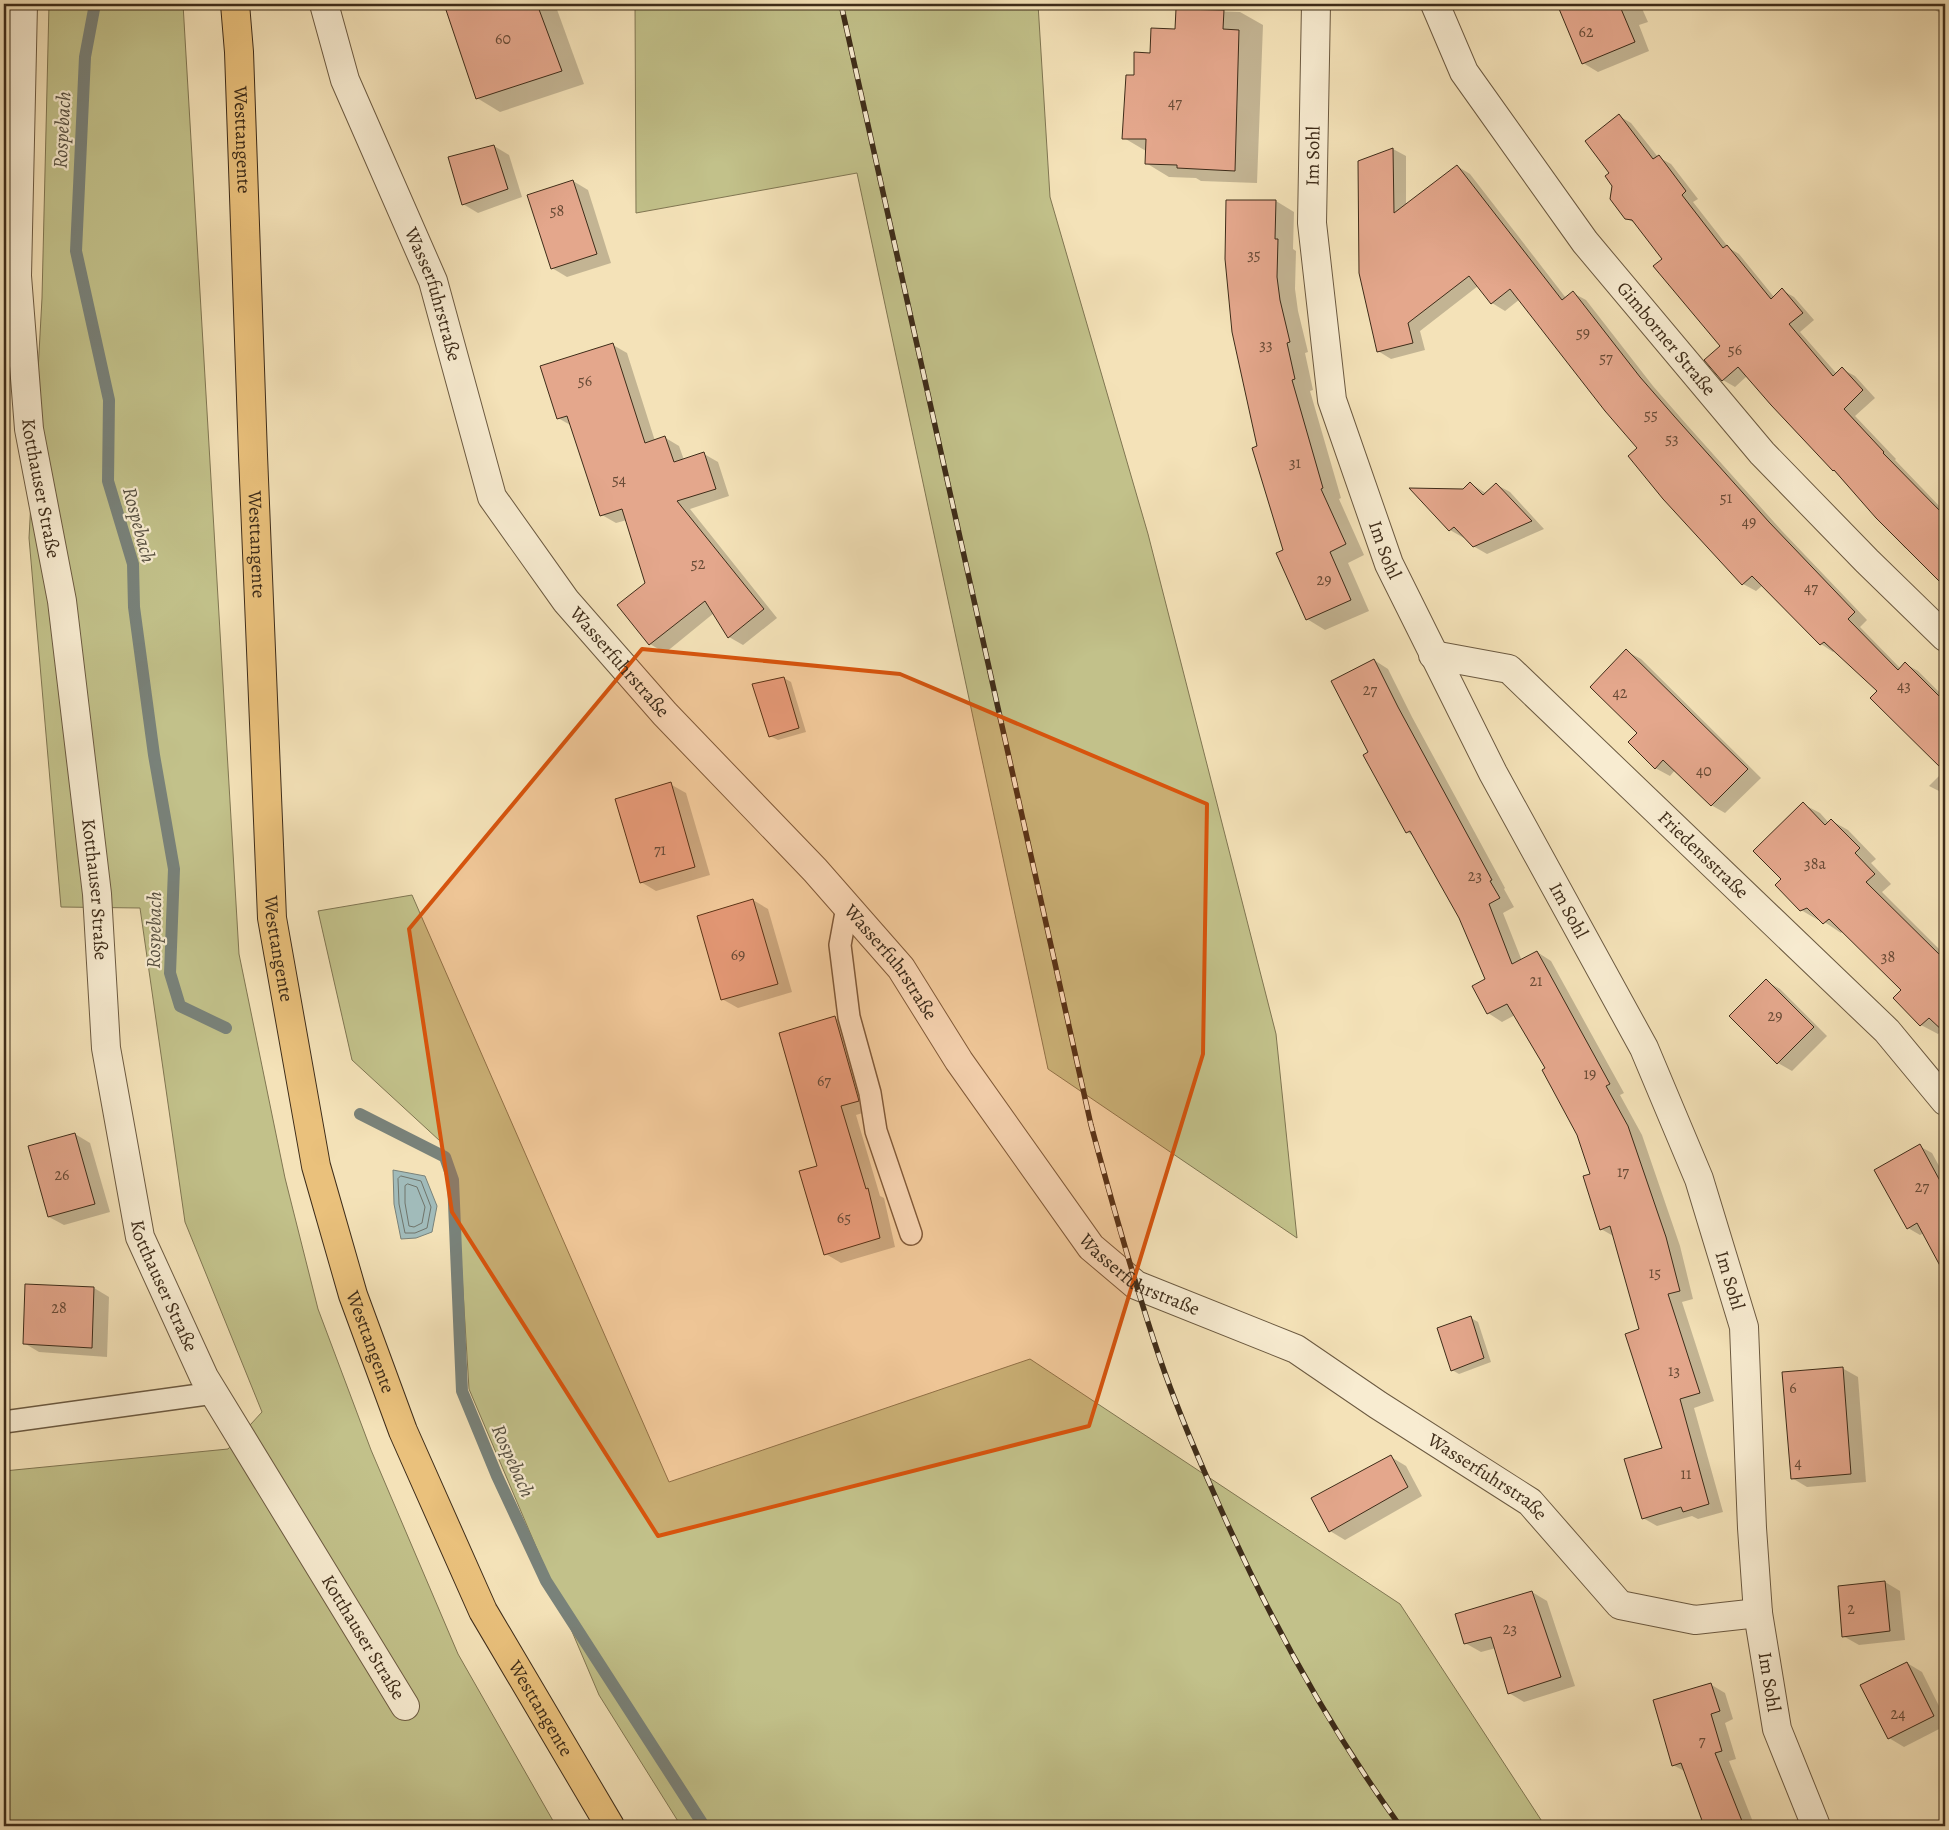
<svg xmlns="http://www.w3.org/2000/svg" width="1949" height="1830" viewBox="0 0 1949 1830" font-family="Alegreya,serif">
	<rect width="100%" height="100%" fill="#f4e2b8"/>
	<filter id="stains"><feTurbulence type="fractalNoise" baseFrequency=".004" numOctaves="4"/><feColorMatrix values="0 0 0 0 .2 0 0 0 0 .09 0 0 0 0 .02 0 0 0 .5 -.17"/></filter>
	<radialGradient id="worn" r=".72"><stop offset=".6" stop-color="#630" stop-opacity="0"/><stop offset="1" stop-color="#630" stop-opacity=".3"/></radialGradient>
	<g fill="#c2c18a" stroke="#807652">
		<polygon points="49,4 183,4 239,954 285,1178 318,1309 371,1450 458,1654 556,1826 4,1826 4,1471 228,1449 262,1412 185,1222 140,908 61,907 29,538 42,298"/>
		<polygon points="635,4 1038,4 1050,197 1148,534 1276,1034 1297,1238 1048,1069 857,173 636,213"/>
		<polygon points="412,895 669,1482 1030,1359 1400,1604 1545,1826 681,1826 599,1695 469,1389 456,1177 440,1141 352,1060 318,911"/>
	</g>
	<polygon fill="#a1bbba" stroke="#79827a" points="393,1170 425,1176 437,1206 432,1232 416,1238 401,1239 394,1204"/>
	<g fill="#0003">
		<polygon points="4,4 20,4 20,14 4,12"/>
		<polygon points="465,4 555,4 584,84 500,112 477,98 447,9"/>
		<polygon points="1558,4 1640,4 1648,22 1639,25 1649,51 1598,72 1583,63"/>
		<polygon points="1931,4 1945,4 1945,16 1935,10"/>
		<polygon points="1177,10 1240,12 1263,25 1257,183 1201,181 1196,178 1169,177 1146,163 1146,151 1124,138 1152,54 1176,30"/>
		<polygon points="1619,116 1631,123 1658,157 1671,164 1698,199 1693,202 1729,248 1739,254 1774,297 1782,290 1794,297 1814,320 1800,332 1837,374 1842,369 1855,376 1875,398 1855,416 1896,459 1895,460 1945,512 1945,586 1910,550 1905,548 1747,376 1735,387 1723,380 1721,346 1664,259 1637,224 1625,218 1613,186 1611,173"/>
		<polygon points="494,146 509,155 522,197 478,213 463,204"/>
		<polygon points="1393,149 1406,156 1406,205 1457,166 1470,174 1566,298 1573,293 1586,300 1653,386 1687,425 1782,531 1867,620 1860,627 1901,669 1906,664 1918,671 1945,698 1945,731 1928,748 1879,691 1835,650 1833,652 1821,644 1763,585 1756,591 1743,584 1638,448 1520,299 1505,311 1492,303 1478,286 1420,331 1425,350 1391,359 1378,351 1359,161"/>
		<polygon points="573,181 588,190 611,263 567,277 552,268"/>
		<polygon points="1276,201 1294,212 1293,249 1296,251 1295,289 1298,311 1308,352 1305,353 1313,390 1310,391 1341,498 1339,499 1364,555 1348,563 1369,611 1325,630 1307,619 1284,550 1259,447"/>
		<polygon points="613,345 627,353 655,441 664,437 679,446 684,460 704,454 718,462 729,496 690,509 777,618 743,645 729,637 714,613 665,653 650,644 619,605 646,584 627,520 616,523 602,515 572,426 558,418"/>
		<polygon points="1470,483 1487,494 1497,485 1510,492 1544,529 1487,554 1473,546 1465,537 1464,538 1450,530 1463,489"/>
		<polygon points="1626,651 1641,659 1761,778 1725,813 1711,805 1675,770 1670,776 1655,768"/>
		<polygon points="1374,660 1388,669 1412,717 1505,888 1504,889 1514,907 1503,913 1522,961 1537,952 1551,961 1624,1093 1620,1095 1642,1135 1680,1246 1693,1299 1682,1302 1714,1401 1694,1408 1723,1512 1698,1519 1692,1516 1657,1526 1643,1518 1664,1449 1640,1330 1615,1237 1601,1229 1591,1175 1578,1134 1547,1069 1515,1015 1502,1022 1488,1013 1486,980 1460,917 1415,837 1407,832 1370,753"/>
		<polygon points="784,678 791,682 806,732 778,740 770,736"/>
		<polygon points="1945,770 1945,794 1929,786"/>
		<polygon points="670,784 686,793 710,875 656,891 641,882"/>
		<polygon points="1803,804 1820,813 1829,823 1832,821 1848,830 1876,859 1871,863 1891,884 1882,892 1945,955 1945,1032 1943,1029 1938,1034 1921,1025 1903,990 1843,931 1841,933 1820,919 1818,920 1801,910 1783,879"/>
		<polygon points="753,900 768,909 792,992 738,1008 722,999"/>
		<polygon points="1766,981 1780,989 1827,1036 1792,1071 1778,1063"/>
		<polygon points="835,1018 850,1026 873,1110 856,1115 880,1196 884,1198 895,1247 841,1263 826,1254"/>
		<polygon points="75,1134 90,1143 110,1212 64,1225 49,1217"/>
		<polygon points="1919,1146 1932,1153 1945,1177 1945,1273 1924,1233 1920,1235 1908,1228"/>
		<polygon points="94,1288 109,1297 107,1357 39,1352 24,1343"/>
		<polygon points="1471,1318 1478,1322 1491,1362 1459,1374 1452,1370"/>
		<polygon points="1842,1368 1858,1377 1866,1482 1807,1487 1792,1478"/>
		<polygon points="1391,1457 1406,1466 1422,1496 1345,1540 1330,1531"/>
		<polygon points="1885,1582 1900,1591 1905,1640 1859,1645 1843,1636 1839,1587"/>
		<polygon points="1532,1592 1547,1601 1575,1686 1524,1702 1509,1693 1496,1648 1481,1652 1465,1643"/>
		<polygon points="1907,1663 1922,1672 1945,1718 1945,1726 1904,1747 1889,1738"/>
		<polygon points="1710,1684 1725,1693 1733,1719 1725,1723 1736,1759 1729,1761 1753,1822 1760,1826 1706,1826 1686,1772 1673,1765"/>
	</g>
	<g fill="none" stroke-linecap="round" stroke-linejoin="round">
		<g stroke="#70746a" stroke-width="1">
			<polygon points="401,1176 421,1181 431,1207 427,1228 415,1233 405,1233 399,1204 398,1179"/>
			<polygon points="408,1184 417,1187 425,1207 422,1223 414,1227 409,1226 405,1203 405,1186"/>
		</g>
		<g stroke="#79827a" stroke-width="12">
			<polyline points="95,4 85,57 76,251 109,400 108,481 133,564 134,607 154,755 174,869 170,973 180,1006 226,1028"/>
			<polyline points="360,1114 445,1157 453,1180 462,1391 497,1476 546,1581 704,1826"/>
		</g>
	</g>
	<g fill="#e4a78c" stroke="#3e2c19">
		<polygon points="444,4 537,4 562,71 476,99"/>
		<polygon points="1557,4 1619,4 1635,42 1582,64"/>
		<polygon points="1176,9 1224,10 1223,29 1239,30 1235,171 1177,168 1177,165 1145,164 1146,139 1122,139 1126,75 1134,75 1134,52 1150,53 1151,28 1175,29"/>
		<polygon points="1619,114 1653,159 1659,155 1686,191 1682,195 1723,248 1727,245 1771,299 1782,288 1803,313 1789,324 1833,376 1842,367 1863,390 1844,409 1884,452 1883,453 1945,516 1945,587 1876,518 1834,470 1833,471 1771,405 1738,367 1722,381 1704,360 1720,346 1653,266 1662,259 1632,220 1625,219 1610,199 1612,186 1605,176 1609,173 1585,141"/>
		<polygon points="494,145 508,189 462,205 448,157"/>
		<polygon points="1393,148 1394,213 1457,165 1562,300 1573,291 1640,377 1674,416 1769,522 1855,612 1848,619 1898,670 1905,662 1945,702 1945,772 1870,698 1877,691 1824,642 1820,645 1752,576 1742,585 1663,499 1628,456 1637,448 1605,411 1510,289 1491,304 1469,276 1408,323 1413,343 1377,352 1359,273 1358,161"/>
		<polygon points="573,180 597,254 551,269 527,195"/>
		<polygon points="1226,200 1276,200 1275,239 1278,239 1277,277 1280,300 1290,342 1287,343 1295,379 1292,380 1323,488 1321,489 1346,544 1330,552 1351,600 1306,620 1276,553 1283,550 1252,448 1257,446 1232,332 1225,259"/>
		<polygon points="613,343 645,443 665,436 674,462 704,452 716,489 677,501 764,609 728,638 705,601 649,645 617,605 645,583 622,509 600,516 567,416 557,419 540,366"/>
		<polygon points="1470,482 1483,495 1496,483 1532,521 1473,547 1454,527 1449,531 1409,488 1463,489"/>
		<polygon points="1626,649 1748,769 1711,806 1663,760 1655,769 1628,742 1637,733 1590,687"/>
		<polygon points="1374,659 1398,707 1492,880 1490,881 1500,898 1489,904 1512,964 1537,951 1610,1084 1606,1086 1628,1126 1666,1237 1680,1291 1668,1294 1700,1393 1680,1399 1709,1504 1683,1512 1681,1507 1642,1519 1624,1459 1662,1448 1625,1334 1639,1329 1610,1226 1600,1230 1583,1176 1590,1174 1577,1135 1542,1070 1545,1068 1507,1004 1487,1014 1472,986 1485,979 1459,918 1410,831 1406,833 1363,755 1368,752 1331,681"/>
		<polygon points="784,677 799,728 769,737 752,684"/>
		<polygon points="671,782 695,867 640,883 615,799"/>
		<polygon points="1803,802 1825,825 1831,819 1860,848 1855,853 1875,874 1866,882 1945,960 1945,1033 1929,1018 1920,1026 1893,998 1901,990 1829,919 1823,924 1807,908 1800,911 1775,885 1781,879 1753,851"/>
		<polygon points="753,899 778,984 721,1000 697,916"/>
		<polygon points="1766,979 1814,1027 1777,1064 1729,1016"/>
		<polygon points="835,1016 859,1101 841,1106 866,1189 868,1188 880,1238 824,1255 799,1171 817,1166 779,1033"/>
		<polygon points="75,1133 95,1204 48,1217 28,1146"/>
		<polygon points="1920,1144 1945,1190 1945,1275 1917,1223 1907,1229 1874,1170"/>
		<polygon points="25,1284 94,1287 92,1348 23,1344"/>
		<polygon points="1471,1316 1484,1358 1451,1371 1437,1328"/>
		<polygon points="1843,1367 1851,1474 1791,1479 1782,1372"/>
		<polygon points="1391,1455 1408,1487 1329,1532 1311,1498"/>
		<polygon points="1885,1581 1890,1631 1842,1637 1838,1586"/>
		<polygon points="1532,1591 1561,1677 1508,1694 1491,1637 1464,1644 1455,1614"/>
		<polygon points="1907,1662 1934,1716 1888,1739 1860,1685"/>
		<polygon points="1711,1683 1720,1711 1711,1714 1722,1751 1715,1753 1744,1826 1704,1826 1681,1763 1672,1766 1653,1700"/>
	</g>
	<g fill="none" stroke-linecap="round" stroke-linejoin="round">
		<defs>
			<g id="lane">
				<polyline points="847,907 840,945 849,1017 870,1093 876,1131 911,1234"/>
				<polyline points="4,1422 214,1393"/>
			</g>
			<g id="street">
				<path id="s1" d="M23 4 17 276 29 429 62 601 97 894 106 1048 140 1237 204 1377 405 1706"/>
				<path id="s2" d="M324 4 345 80 433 281 492 497 566 601 665 714 815 870 901 968 959 1061 1091 1247 1136 1285 1296 1349 1378 1405 1530 1502 1620 1605 1695 1620 1758 1613"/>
				<path id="s3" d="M1316 4 1312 223 1332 400 1389 564 1493 773 1644 1048 1699 1179 1744 1327 1752 1528 1758 1613 1777 1729 1816 1826"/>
				<path id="s4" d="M1435 4 1464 72 1585 242 1762 453 1867 561 1945 637"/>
				<path id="s5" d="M1433 655 1509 669 1887 1031 1945 1101"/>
			</g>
			<g id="primary">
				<path id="s6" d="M235 4 239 52 253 455 272 918 316 1166 353 1295 403 1431 483 1611 610 1826"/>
			</g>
		</defs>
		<use href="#lane" stroke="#6c5a41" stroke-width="24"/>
		<use href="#street" stroke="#6c5a41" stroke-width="30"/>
		<use href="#primary" stroke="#3e2c19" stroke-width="30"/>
		<use href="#lane" stroke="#f8ecd1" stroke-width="21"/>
		<use href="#street" stroke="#f8ecd1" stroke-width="28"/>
		<use href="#primary" stroke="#eac17c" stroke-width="28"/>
		<defs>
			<path id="rail" d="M841 4 1091 1125C1112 1203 1134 1282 1160 1359 1175 1403 1193 1446 1212 1489 1263 1607 1325 1722 1400 1826"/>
		</defs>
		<use href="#rail" stroke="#3e2c19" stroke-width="5.5"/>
		<use href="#rail" stroke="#f8ecd1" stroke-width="4" stroke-dasharray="11" stroke-linecap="butt"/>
	</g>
	<path fill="#d7540d" fill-opacity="0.2" stroke="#d7540d" stroke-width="4" stroke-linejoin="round" d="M642 649 900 674 1207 804 1203 1054 1089 1426 658 1536 452 1212 409 929Z"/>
	<g text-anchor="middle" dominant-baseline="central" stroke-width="4.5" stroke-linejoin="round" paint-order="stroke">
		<g font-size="16" fill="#684b36">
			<text x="1586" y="32">62</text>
			<text x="503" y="39">60</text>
			<text x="1175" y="103">47</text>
			<text x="557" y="211">58</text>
			<text x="1254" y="255">35</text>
			<text x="1583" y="333">59</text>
			<text x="1266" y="345">33</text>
			<text x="1735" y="350">56</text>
			<text x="1606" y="358">57</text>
			<text x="585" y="381">56</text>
			<text x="1651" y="415">55</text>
			<text x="1672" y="439">53</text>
			<text x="1295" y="463">31</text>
			<text x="619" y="480">54</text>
			<text x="1726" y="498">51</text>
			<text x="1749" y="522">49</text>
			<text x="698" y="564">52</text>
			<text x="1324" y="580">29</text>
			<text x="1811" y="588">47</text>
			<text x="1904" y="686">43</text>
			<text x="1370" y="690">27</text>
			<text x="1620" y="693">42</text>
			<text x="1704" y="771">40</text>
			<text x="660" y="850">71</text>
			<text x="1815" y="864">38a</text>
			<text x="1475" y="876">23</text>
			<text x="738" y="955">69</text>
			<text x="1888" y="957">38</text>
			<text x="1536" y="981">21</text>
			<text x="1775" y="1016">29</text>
			<text x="1590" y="1074">19</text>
			<text x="824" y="1081">67</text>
			<text x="1623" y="1172">17</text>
			<text x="62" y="1175">26</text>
			<text x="1922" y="1187">27</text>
			<text x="844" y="1218">65</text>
			<text x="1655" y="1273">15</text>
			<text x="59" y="1308">28</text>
			<text x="1674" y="1371">13</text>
			<text x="1793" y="1388">6</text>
			<text x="1798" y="1463">4</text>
			<text x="1686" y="1474">11</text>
			<text x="1851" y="1609">2</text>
			<text x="1510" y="1629">23</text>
			<text x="1898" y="1714">24</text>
			<text x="1702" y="1741">7</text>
		</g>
		<g font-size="19" fill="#3e2c19" stroke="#f8ecd1">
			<text stroke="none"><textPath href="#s6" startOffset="136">Westtangente</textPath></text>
			<text transform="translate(1313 156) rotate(-89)">Im Sohl</text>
			<text stroke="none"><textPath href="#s2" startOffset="311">Wasserfuhrstraße</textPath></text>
			<text stroke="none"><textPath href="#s4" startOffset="409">Gimborner Straße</textPath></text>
			<text stroke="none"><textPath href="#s1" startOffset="486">Kotthauser Straße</textPath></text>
			<text stroke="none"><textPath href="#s6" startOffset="541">Westtangente</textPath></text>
			<text stroke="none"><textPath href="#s3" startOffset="556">Im Sohl</textPath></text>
			<text stroke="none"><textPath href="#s2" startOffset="731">Wasserfuhrstraße</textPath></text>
			<text stroke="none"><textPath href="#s5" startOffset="346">Friedensstraße</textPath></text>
			<text stroke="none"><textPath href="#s1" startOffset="891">Kotthauser Straße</textPath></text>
			<text stroke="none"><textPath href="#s3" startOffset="961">Im Sohl</textPath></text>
			<text stroke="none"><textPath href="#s6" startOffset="946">Westtangente</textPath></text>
			<text stroke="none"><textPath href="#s2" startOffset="1136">Wasserfuhrstraße</textPath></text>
			<text stroke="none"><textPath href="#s2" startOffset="1541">Wasserfuhrstraße</textPath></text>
			<text stroke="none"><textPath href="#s3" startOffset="1366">Im Sohl</textPath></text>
			<text stroke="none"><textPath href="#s1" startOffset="1296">Kotthauser Straße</textPath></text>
			<text stroke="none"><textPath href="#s6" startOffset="1351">Westtangente</textPath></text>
			<text stroke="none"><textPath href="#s2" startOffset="1946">Wasserfuhrstraße</textPath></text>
			<text stroke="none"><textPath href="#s1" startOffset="1701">Kotthauser Straße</textPath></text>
			<text stroke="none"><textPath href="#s3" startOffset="1771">Im Sohl</textPath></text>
			<text stroke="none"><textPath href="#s6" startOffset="1756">Westtangente</textPath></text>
		</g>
		<g font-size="20" font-style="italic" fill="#575041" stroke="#f8ecd1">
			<text transform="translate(62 130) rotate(-87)">Rospebach</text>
			<text transform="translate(139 525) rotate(75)">Rospebach</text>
			<text transform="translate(154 930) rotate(-89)">Rospebach</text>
			<text transform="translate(513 1461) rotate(66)">Rospebach</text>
		</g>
	</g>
	<rect width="1949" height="1830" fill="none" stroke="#f4e2b8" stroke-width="20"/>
	<rect x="5" y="5" width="1939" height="1820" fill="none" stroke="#3e2c19" stroke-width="2.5"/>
	<rect x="10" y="10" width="1929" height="1810" fill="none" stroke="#3e2c19"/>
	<rect width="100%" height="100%" filter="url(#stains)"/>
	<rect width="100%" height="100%" fill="url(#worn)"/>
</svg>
